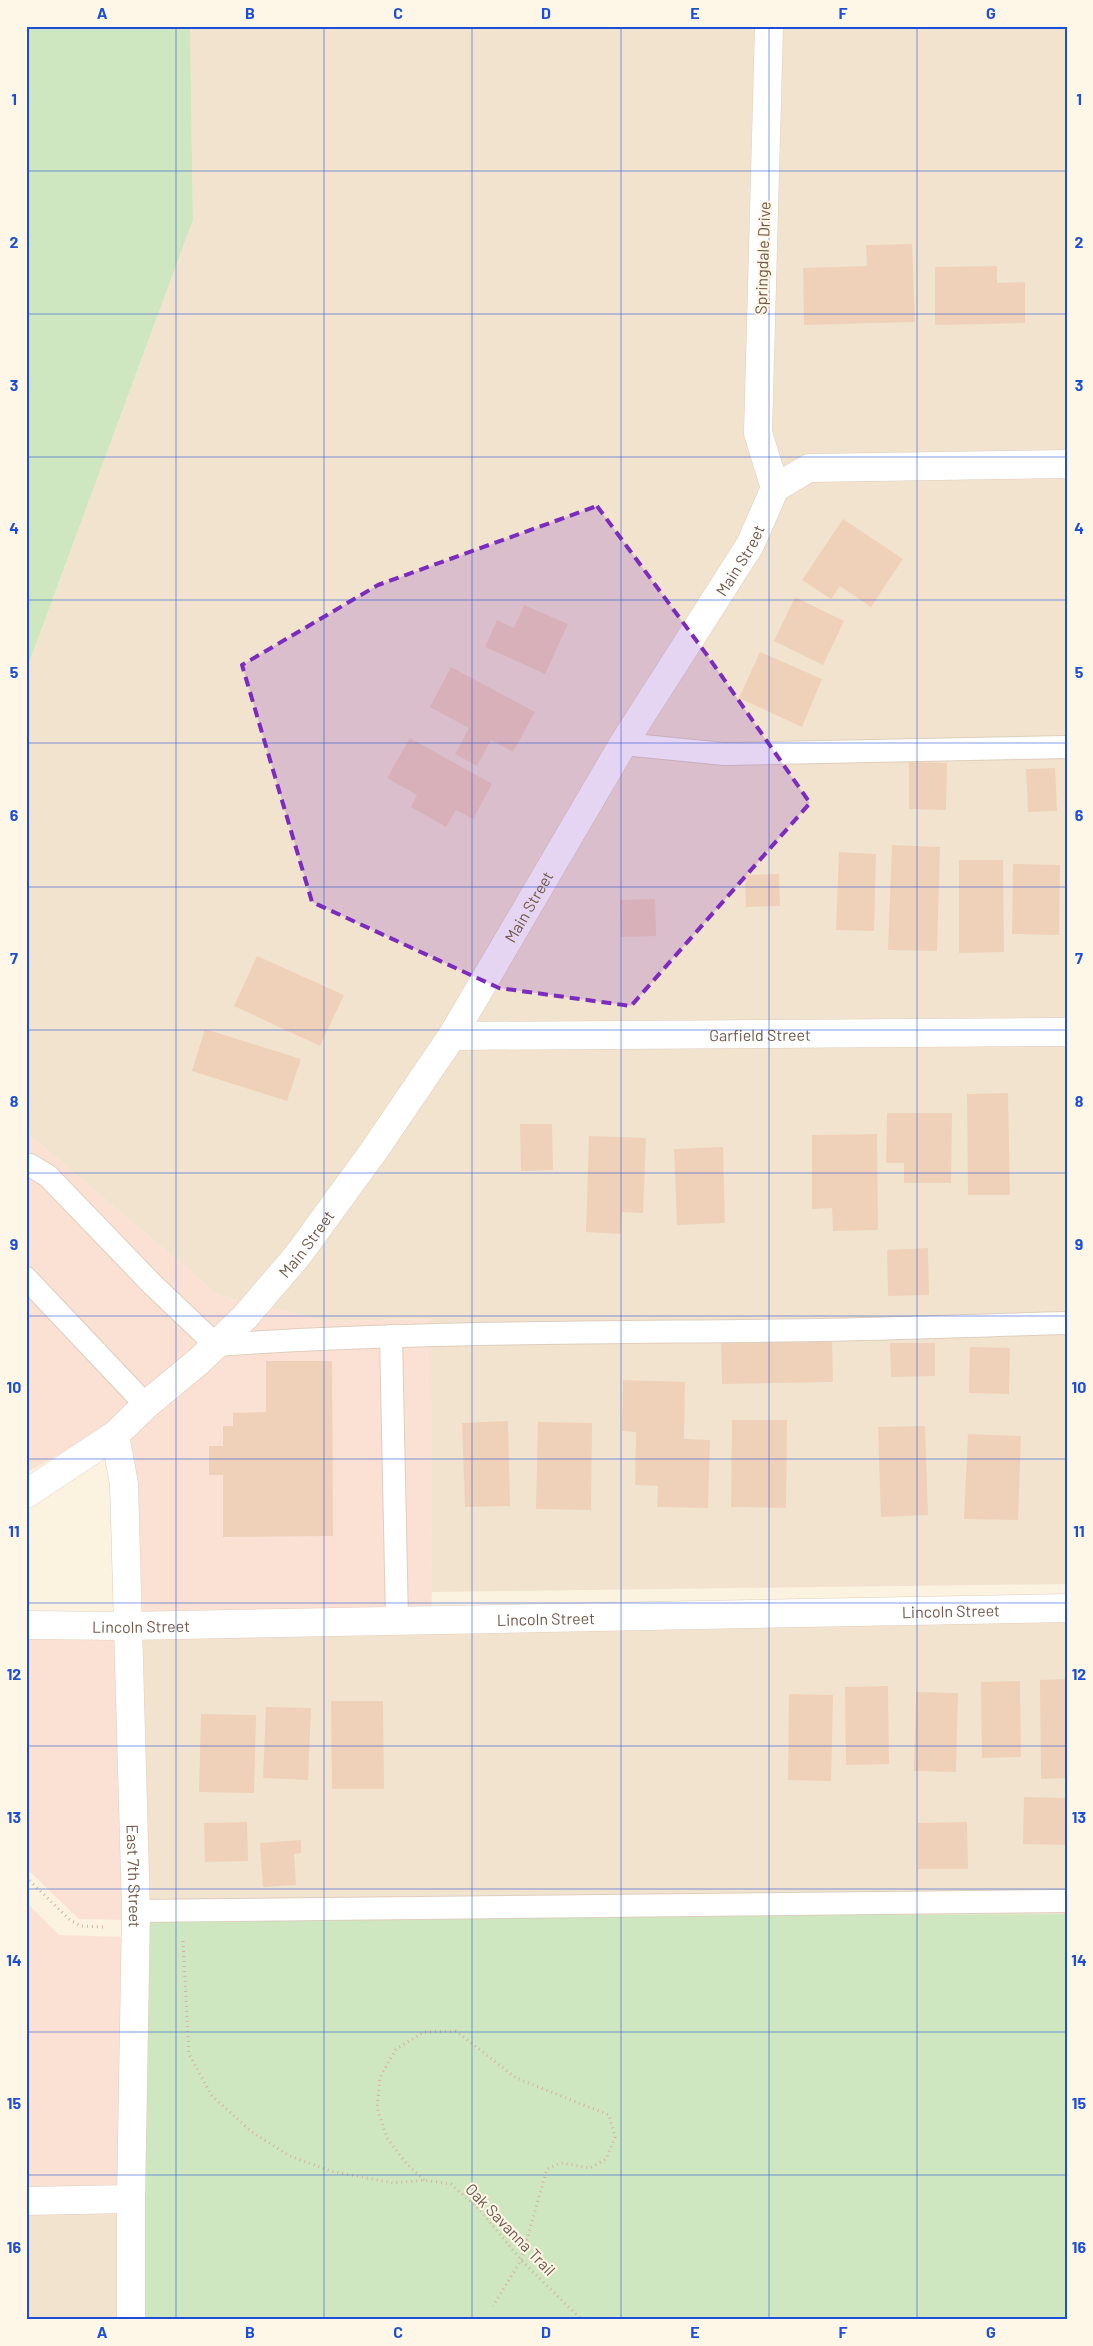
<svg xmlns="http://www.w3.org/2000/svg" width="1093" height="2346" viewBox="0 0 1093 2346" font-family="Barlow,sans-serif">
	<rect width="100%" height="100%" fill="#fbf2e0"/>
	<g fill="#f2e3cf">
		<polygon points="190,26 1067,26 1067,1584 432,1592 430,1319 323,1321 218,1295 26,1132 26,671 193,220"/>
		<polygon points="1067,1622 1067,1914 148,1918 141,1636"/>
		<polygon points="143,2203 145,2320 26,2320 26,2205"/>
	</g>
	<g fill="#fbe1d4">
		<polygon points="26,1132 218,1295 242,1301 110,1426 26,1473"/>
		<polygon points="268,1307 323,1321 431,1319 432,1592 431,1611 136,1616 128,1435"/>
		<polygon points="26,1630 121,1630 128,1920 79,1919 26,1868"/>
		<polygon points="26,1902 59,1935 126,1937 122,2189 26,2191"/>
	</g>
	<g fill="#cfe7c0">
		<polygon points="26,26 190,26 193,220 26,671"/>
		<polygon points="1067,1914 1067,2320 145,2320 143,2203 148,1918"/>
	</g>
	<g fill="#efd1b9">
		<polygon points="912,244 915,322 804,325 803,268 867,266 866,245"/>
		<polygon points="997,266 997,283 1025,282 1025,323 935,325 935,267"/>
		<polygon points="843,519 903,559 871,607 840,586 831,599 802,580"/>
		<polygon points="795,597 844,621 823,665 774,641"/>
		<polygon points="524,605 568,624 545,674 485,647 497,620 514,628"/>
		<polygon points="760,652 822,679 802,727 739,698"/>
		<polygon points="451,667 535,712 513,752 491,740 477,766 455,754 469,728 430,707"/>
		<polygon points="410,738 492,784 473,819 456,810 446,827 411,807 417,795 387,778"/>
		<polygon points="909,762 947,763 946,810 909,809"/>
		<polygon points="1055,768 1057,811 1028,812 1026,769"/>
		<polygon points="892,845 940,847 937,951 888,950"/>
		<polygon points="839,852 876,854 874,931 836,930"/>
		<polygon points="959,860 1003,860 1004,952 959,953"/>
		<polygon points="1013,864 1060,865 1059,935 1012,934"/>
		<polygon points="779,874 780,906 746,907 745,875"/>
		<polygon points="655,899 656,936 621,937 620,900"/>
		<polygon points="257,956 344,995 320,1046 234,1006"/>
		<polygon points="205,1029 301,1059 287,1101 192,1071"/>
		<polygon points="1008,1093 1010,1195 968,1195 967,1094"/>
		<polygon points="887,1113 952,1113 951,1183 904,1183 904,1163 886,1163"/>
		<polygon points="520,1124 552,1124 553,1170 521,1171"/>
		<polygon points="877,1134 878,1230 833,1231 832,1208 812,1209 812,1135"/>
		<polygon points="589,1136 646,1138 643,1213 622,1212 621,1234 586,1232"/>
		<polygon points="723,1147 725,1223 677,1225 674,1149"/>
		<polygon points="928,1248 929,1295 888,1296 887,1250"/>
		<polygon points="832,1335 833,1382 722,1384 721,1337"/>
		<polygon points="890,1343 935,1343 935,1376 891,1377"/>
		<polygon points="970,1347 1010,1348 1009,1394 969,1393"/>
		<polygon points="266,1361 332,1361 333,1536 223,1537 223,1475 209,1475 209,1446 223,1446 223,1426 233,1426 233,1413 266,1412"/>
		<polygon points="623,1380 685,1382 684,1439 710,1440 708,1508 657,1507 658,1486 635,1485 636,1432 622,1431"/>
		<polygon points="732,1420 787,1420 786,1508 731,1507"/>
		<polygon points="508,1421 510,1506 465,1507 462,1423"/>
		<polygon points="538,1422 592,1423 591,1510 536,1509"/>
		<polygon points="925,1426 928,1515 881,1517 878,1427"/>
		<polygon points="968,1434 1021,1436 1018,1520 964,1519"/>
		<polygon points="1067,1679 1067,1778 1041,1779 1040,1680"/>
		<polygon points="1020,1681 1021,1757 982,1758 981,1682"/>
		<polygon points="888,1686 889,1764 846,1765 845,1687"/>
		<polygon points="916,1692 958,1693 956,1772 914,1771"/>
		<polygon points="789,1694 833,1695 831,1781 788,1780"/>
		<polygon points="331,1701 383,1701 384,1789 332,1789"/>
		<polygon points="266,1707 311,1708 308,1780 263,1778"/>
		<polygon points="201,1714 256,1715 254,1793 199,1792"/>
		<polygon points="1024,1797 1067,1798 1067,1845 1023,1844"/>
		<polygon points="247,1822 248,1861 205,1862 204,1823"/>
		<polygon points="967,1822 968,1869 918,1869 918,1823"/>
		<polygon points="301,1840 301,1853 294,1854 296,1885 263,1887 260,1843"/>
	</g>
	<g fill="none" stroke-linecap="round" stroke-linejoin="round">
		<defs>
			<g id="service">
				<polyline points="623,744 724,754 1067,747"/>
				<path d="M26 1166 30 1165 48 1176 152 1284 216 1345C417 1331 618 1333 819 1330 901 1329 984 1325 1067 1323"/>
				<polyline points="26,1278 146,1405"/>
				<polyline points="391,1336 397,1621"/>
				<polyline points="136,1911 1067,1901"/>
			</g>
			<g id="minor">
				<polyline points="769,26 758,433 775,488"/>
				<path id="s1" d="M452 1036 1067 1032"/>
				<path id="s2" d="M115 1435 124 1484 136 1911 131 2199V2320"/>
				<path id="s3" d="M26 1494 115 1435 146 1405 199 1361 245 1317 298 1255 373 1152 452 1036 623 744 750 545 775 488 809 468 1067 464"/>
				<polyline points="26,2201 131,2199"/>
			</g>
			<g id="secondary">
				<path id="s4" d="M26 1625 127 1626 1067 1608"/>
			</g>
		</defs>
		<use href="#service" stroke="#decebd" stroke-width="24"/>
		<use href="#minor" stroke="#decebd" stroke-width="29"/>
		<use href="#secondary" stroke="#e3cfbb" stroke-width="29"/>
		<g stroke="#d3b49d" stroke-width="3" stroke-dasharray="1 4" stroke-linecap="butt">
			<polyline points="26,1877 70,1920 81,1926 103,1927"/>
			<polyline points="183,1941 189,2054 212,2096 252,2132 290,2156 330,2171 393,2183 424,2180 451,2184 479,2209 521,2260 582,2320"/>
			<polyline points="424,2180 406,2163 387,2138 377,2108 380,2077 396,2049 424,2032 456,2031 516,2078 609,2115 615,2137 606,2159 590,2168 561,2163 547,2169 521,2260 493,2306"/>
		</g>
		<use href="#service" stroke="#fff" stroke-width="22"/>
		<use href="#minor" stroke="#fff" stroke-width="28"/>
		<use href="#secondary" stroke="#fff" stroke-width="28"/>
	</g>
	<path fill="#7b2cbf" fill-opacity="0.2" stroke="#7b2cbf" stroke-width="4" stroke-dasharray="10 6" stroke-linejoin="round" d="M597 506 707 655 810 803 631 1006 499 988 312 902 242 665 378 585Z"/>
	<path fill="none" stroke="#1d4ed8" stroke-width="1" stroke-opacity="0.55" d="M176 26V2320M324 26V2320M472 26V2320M621 26V2320M769 26V2320M917 26V2320M26 171H1067M26 314H1067M26 457H1067M26 600H1067M26 743H1067M26 887H1067M26 1030H1067M26 1173H1067M26 1316H1067M26 1459H1067M26 1603H1067M26 1746H1067M26 1889H1067M26 2032H1067M26 2175H1067"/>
	<g text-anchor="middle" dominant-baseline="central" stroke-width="4" stroke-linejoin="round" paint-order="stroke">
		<g font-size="16" fill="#715849" stroke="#fef6e6">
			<text transform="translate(762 258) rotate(-88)">Springdale Drive</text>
			<text stroke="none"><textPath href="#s3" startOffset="1188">Main Street</textPath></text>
			<text stroke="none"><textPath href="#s3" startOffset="782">Main Street</textPath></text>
			<text stroke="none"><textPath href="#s1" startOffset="308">Garfield Street</textPath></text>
			<text stroke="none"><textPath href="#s3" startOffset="378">Main Street</textPath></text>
			<text stroke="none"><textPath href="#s4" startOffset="925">Lincoln Street</textPath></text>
			<text stroke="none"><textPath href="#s4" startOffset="520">Lincoln Street</textPath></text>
			<text stroke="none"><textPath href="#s4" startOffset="115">Lincoln Street</textPath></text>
			<text stroke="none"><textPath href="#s2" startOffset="442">East 7th Street</textPath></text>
			<text transform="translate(511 2229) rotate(46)">Oak Savanna Trail</text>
		</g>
	</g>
	<rect width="1093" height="2346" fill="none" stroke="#fef6e6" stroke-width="55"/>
	<rect x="28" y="28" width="1038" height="2290" fill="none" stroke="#1d4ed8" stroke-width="2"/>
	<g font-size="16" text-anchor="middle" font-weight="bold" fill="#1d4ed8">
		<text x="102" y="19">A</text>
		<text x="250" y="19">B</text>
		<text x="398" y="19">C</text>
		<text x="546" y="19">D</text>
		<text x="695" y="19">E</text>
		<text x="843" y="19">F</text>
		<text x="991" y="19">G</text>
		<text x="14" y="105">1</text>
		<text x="1079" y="105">1</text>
		<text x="14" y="248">2</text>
		<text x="1079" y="248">2</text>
		<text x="14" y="391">3</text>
		<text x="1079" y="391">3</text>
		<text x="14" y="534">4</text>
		<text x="1079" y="534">4</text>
		<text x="14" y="678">5</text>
		<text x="1079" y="678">5</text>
		<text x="14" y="821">6</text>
		<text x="1079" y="821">6</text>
		<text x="14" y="964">7</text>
		<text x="1079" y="964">7</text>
		<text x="14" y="1107">8</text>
		<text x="1079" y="1107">8</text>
		<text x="14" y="1250">9</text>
		<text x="1079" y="1250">9</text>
		<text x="14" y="1393">10</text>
		<text x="1079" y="1393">10</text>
		<text x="14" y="1537">11</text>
		<text x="1079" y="1537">11</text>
		<text x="14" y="1680">12</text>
		<text x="1079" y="1680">12</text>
		<text x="14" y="1823">13</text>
		<text x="1079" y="1823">13</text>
		<text x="14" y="1966">14</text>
		<text x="1079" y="1966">14</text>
		<text x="14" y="2109">15</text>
		<text x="1079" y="2109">15</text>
		<text x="14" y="2253">16</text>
		<text x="1079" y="2253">16</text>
		<text x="102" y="2338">A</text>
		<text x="250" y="2338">B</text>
		<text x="398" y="2338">C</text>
		<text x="546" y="2338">D</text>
		<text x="695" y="2338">E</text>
		<text x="843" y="2338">F</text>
		<text x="991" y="2338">G</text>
	</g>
</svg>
